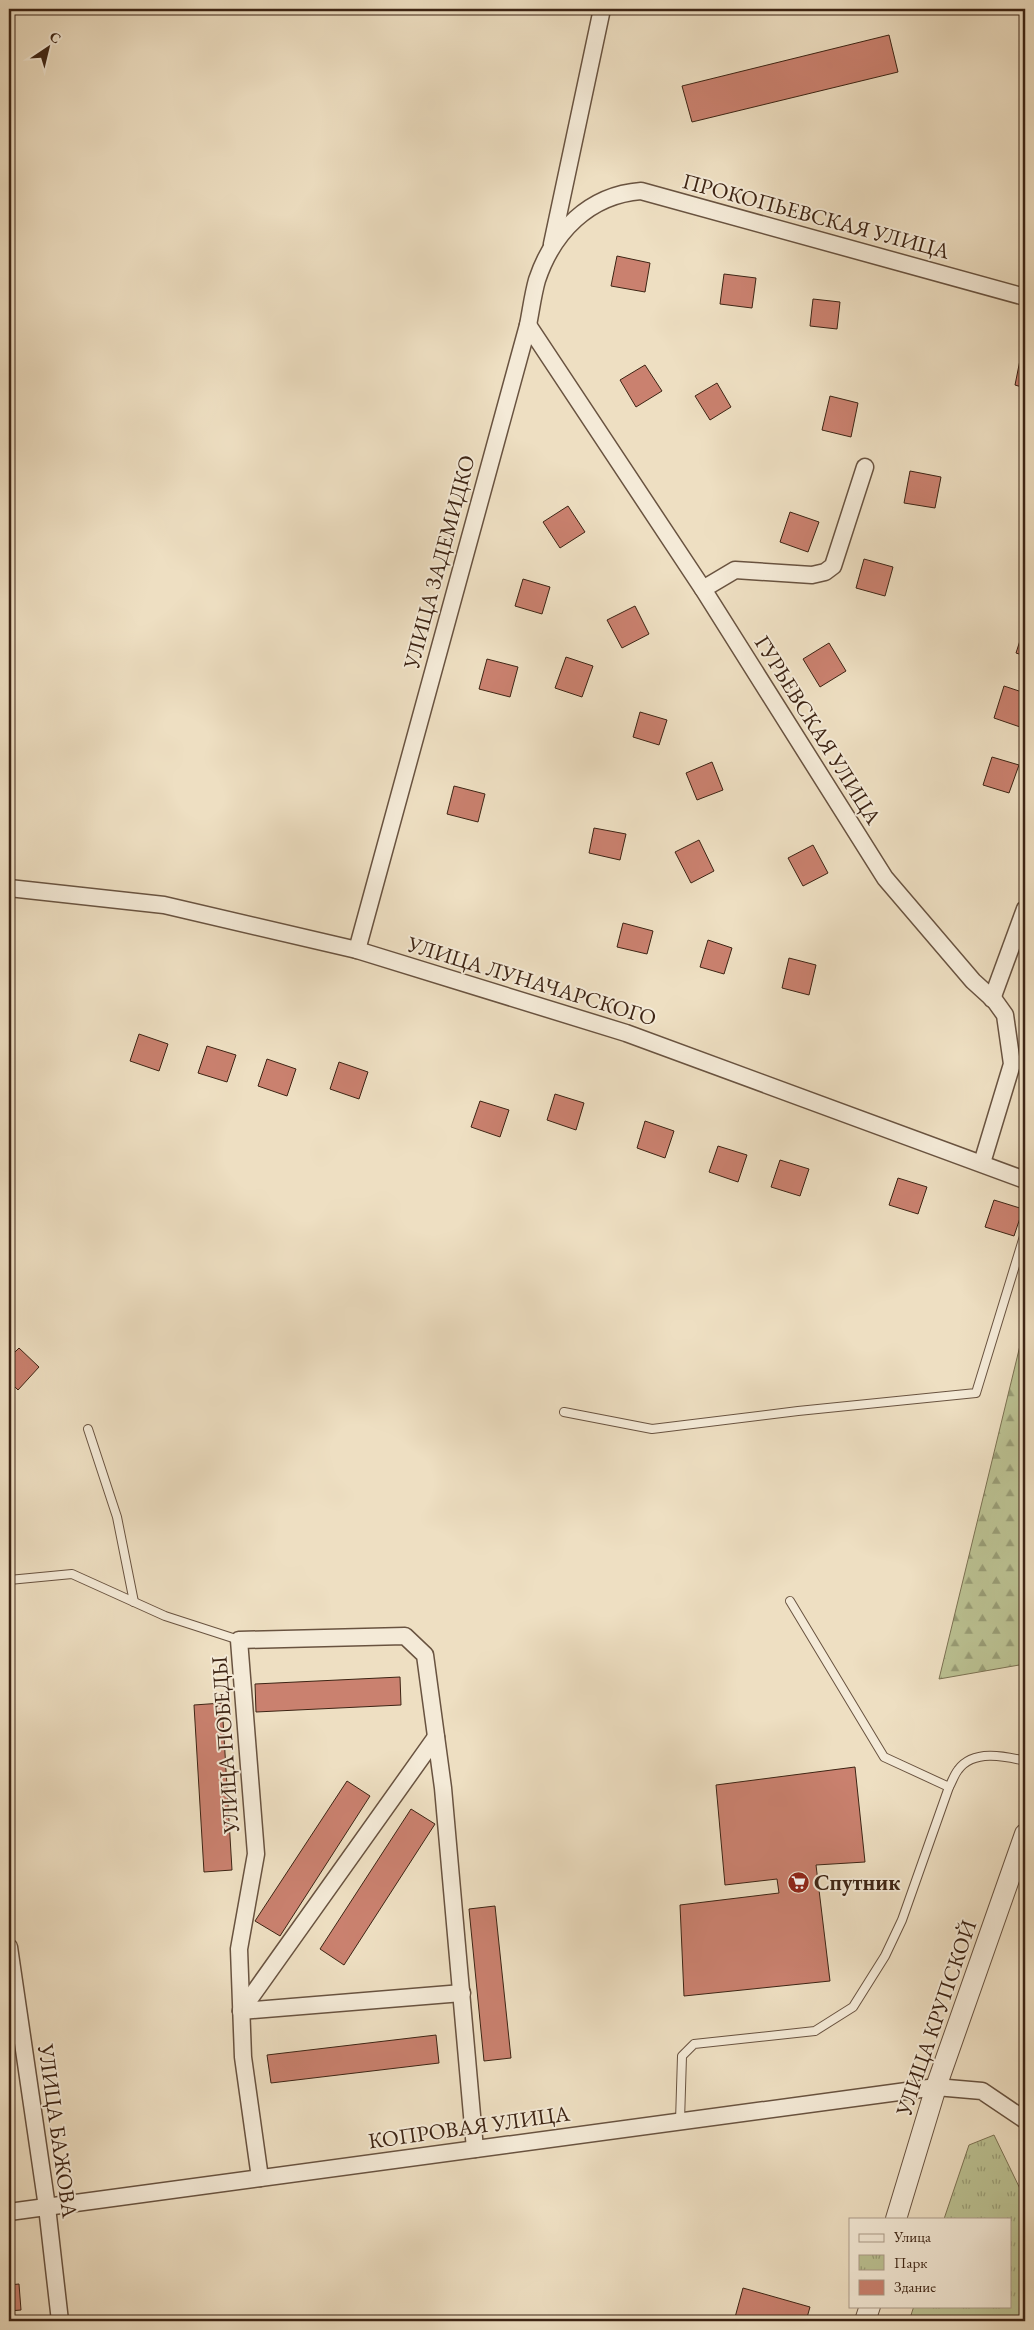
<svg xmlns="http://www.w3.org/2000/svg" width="1034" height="2330" viewBox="0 0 1034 2330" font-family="'EB Garamond',serif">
	<defs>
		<pattern id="forest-firs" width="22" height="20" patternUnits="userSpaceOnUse" patternTransform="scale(1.25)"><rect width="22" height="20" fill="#bbc192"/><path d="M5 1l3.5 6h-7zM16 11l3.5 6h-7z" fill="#999d76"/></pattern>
		<pattern id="park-tufts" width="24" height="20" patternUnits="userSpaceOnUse" patternTransform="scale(1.25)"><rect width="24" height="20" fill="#bbc192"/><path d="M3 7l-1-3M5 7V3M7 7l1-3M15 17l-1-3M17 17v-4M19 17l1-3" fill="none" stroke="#999d76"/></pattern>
	</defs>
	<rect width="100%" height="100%" fill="#eedfc2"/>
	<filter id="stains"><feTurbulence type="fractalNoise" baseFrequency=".004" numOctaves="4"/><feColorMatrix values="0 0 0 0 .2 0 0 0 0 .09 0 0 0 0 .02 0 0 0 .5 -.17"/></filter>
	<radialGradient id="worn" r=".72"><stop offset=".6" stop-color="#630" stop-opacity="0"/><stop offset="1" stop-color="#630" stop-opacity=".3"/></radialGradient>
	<polygon fill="url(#forest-firs)" stroke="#7c7253" points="1025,1325 1025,1664 939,1679"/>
	<polygon fill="url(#park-tufts)" stroke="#7c7253" points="994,2135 1025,2199 1025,2321 909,2321 914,2306 1010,2306 1010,2219 944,2219 969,2145"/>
	<g fill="#ca816f" stroke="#3d2414">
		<polygon points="889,35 898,72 692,122 682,86"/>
		<polygon points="617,256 650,263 645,292 611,286"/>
		<polygon points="724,274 756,278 752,308 720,304"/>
		<polygon points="813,299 840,302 837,329 810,326"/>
		<polygon points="1020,360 1025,361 1025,388 1015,385"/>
		<polygon points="645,365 662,391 636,407 620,380"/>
		<polygon points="717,383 731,407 710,420 695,396"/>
		<polygon points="830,396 858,403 851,437 822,430"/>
		<polygon points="910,471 941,477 935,508 904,503"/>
		<polygon points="568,506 585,532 560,548 543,522"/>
		<polygon points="790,512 819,522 808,552 780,542"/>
		<polygon points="864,559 893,567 885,596 856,588"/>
		<polygon points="523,579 550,587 542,614 515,606"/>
		<polygon points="635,606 649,634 622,648 607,620"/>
		<polygon points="1025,625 1025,656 1016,653"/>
		<polygon points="829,643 846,671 820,687 803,659"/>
		<polygon points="566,657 593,666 582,697 555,688"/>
		<polygon points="487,659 518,667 510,697 479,689"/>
		<polygon points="1004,686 1025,693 1025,720 1023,728 994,718"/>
		<polygon points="640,712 667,720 659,745 633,737"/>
		<polygon points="992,757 1019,765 1009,793 983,785"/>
		<polygon points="712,762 723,790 697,800 686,773"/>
		<polygon points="454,786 485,794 478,822 447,814"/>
		<polygon points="594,828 626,834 620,860 589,853"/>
		<polygon points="699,840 714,871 691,883 675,852"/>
		<polygon points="813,845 828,873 803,886 788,858"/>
		<polygon points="623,923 653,931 647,954 617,947"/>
		<polygon points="708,940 732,948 724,974 700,967"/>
		<polygon points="789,958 816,965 809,995 782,988"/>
		<polygon points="139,1034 168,1044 159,1071 130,1061"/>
		<polygon points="207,1046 236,1055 227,1082 198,1073"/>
		<polygon points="267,1059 296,1069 287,1096 258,1086"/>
		<polygon points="339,1062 368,1072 359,1099 330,1089"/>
		<polygon points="555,1094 584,1103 576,1130 547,1120"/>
		<polygon points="480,1101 509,1110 500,1137 471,1127"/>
		<polygon points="645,1121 674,1131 665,1158 637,1148"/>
		<polygon points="718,1146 747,1155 738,1182 709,1172"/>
		<polygon points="780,1160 809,1169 800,1196 771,1187"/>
		<polygon points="898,1178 927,1187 918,1214 889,1205"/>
		<polygon points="994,1200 1023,1209 1014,1236 985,1227"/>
		<polygon points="19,1348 39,1367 18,1390 9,1381 9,1358"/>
		<polygon points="400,1677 401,1705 256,1712 255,1684"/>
		<polygon points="222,1703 232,1870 204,1872 194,1705"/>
		<polygon points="855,1767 865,1862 816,1865 830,1981 684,1996 680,1905 779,1893 777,1879 725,1885 716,1785"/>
		<polygon points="347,1781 370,1796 280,1936 255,1921"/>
		<polygon points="411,1809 435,1824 344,1965 320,1949"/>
		<polygon points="495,1906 511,2058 484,2061 469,1909"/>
		<polygon points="436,2035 439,2063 271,2083 267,2055"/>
		<polygon points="19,2284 21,2310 9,2311 9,2285"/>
		<polygon points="743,2288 810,2307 806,2321 734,2321"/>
	</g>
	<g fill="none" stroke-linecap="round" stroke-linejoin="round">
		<defs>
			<g id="service">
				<polyline points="564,1412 652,1429 798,1411 976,1393 1025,1233"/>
				<polyline points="88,1429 117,1517 134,1602"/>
				<polyline points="9,1580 72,1574 165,1616 239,1640"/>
				<polyline points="790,1601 884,1757 949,1787"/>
				<path d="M680 2121 682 2056 694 2044 815 2031 853 2007 885 1956 902 1920 949 1787C952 1782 954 1775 958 1770 973 1749 1005 1756 1025 1761"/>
			</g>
			<g id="minor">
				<polyline points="552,244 602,9"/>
				<polyline points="528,325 703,589 885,878 973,981 995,1001 1005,1015 1012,1064 982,1163"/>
				<polyline points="703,589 735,570 812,575 825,572 833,566 865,467"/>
				<polyline points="9,888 164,905 357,950 626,1033 1025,1180"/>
				<path d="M357 950 528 325C531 310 533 294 537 280 553 232 589 195 641 191L1025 297"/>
				<polyline points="992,999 1025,909"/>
				<polyline points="9,1947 47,2207 60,2321"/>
				<polyline points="241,2011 436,1737"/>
				<polyline points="241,2011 462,1993"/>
				<polyline points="260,2178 243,2057 239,1949 256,1854 239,1640 405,1636 425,1655 443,1788 475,2149"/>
				<polyline points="9,2212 936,2087 982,2091 1025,2120"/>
			</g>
			<g id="tertiary">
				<polyline points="896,2219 936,2087 1025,1834"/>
				<polyline points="865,2321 870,2306"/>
			</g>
		</defs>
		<use href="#service" stroke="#695340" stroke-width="10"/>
		<use href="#minor" stroke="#695340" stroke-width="19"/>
		<use href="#tertiary" stroke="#695340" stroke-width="22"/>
		<use href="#service" stroke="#f4ead7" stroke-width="8"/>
		<use href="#minor" stroke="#f4ead7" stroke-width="16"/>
		<use href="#tertiary" stroke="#f4ead7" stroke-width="20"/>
	</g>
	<defs>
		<symbol id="supermarket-disc" viewBox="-11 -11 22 22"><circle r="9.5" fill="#8f2418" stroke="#f4ead7"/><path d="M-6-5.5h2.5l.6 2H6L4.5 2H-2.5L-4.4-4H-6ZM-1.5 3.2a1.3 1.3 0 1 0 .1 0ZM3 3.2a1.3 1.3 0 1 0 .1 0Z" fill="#fff"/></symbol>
	</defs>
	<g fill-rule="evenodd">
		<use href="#supermarket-disc" x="786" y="1870" width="25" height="25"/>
	</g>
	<g text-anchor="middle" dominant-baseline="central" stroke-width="4" stroke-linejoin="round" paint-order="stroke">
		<g font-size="22" fill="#3d2414" stroke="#f4ead7">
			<text transform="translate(816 216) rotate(15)">ПРОКОПЬЕВСКАЯ УЛИЦА</text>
			<text transform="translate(439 562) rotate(-75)">УЛИЦА ЗАДЕМИДКО</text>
			<text transform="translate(818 730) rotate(58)">ГУРЬЕВСКАЯ УЛИЦА</text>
			<text transform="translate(532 981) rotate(17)">УЛИЦА ЛУНАЧАРСКОГО</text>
			<text transform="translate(225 1745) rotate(-94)">УЛИЦА ПОБЕДЫ</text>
			<text transform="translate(936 2018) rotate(-71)">УЛИЦА КРУПСКОЙ</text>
			<text transform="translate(469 2127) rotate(-8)">КОПРОВАЯ УЛИЦА</text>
			<text transform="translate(58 2131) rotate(82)">УЛИЦА БАЖОВА</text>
		</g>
		<g font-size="22" font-weight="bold" fill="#3d2414" stroke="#f4ead7" text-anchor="start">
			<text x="814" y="1882">Спутник</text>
		</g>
	</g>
	<rect width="1034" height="2330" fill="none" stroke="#eedfc2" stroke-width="30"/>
	<rect x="10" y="10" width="1014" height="2310" fill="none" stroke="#3d2414" stroke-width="2.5"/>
	<rect x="15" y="15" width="1004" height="2300" fill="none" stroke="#3d2414"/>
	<rect x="849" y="2218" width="162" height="90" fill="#f4ead7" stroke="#ab9b89"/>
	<rect x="859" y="2234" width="25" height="8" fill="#f4ead7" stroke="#ab9b89"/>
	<text x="894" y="2242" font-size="15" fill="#3d2414">Улица</text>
	<rect x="859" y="2255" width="25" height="15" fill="url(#park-tufts)" stroke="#ab9b89"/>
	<text x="894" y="2268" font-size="15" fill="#3d2414">Парк</text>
	<rect x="859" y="2280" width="25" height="15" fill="#ca816f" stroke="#ab9b89"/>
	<text x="894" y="2292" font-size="15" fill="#3d2414">Здание</text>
	<g transform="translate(48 48) rotate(35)" stroke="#f4ead7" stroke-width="4" paint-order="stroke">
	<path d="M0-4L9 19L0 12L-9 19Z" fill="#3d2414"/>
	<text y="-8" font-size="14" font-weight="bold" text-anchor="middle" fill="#3d2414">С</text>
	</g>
	<rect width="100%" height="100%" filter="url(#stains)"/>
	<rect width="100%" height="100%" fill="url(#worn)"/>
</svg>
